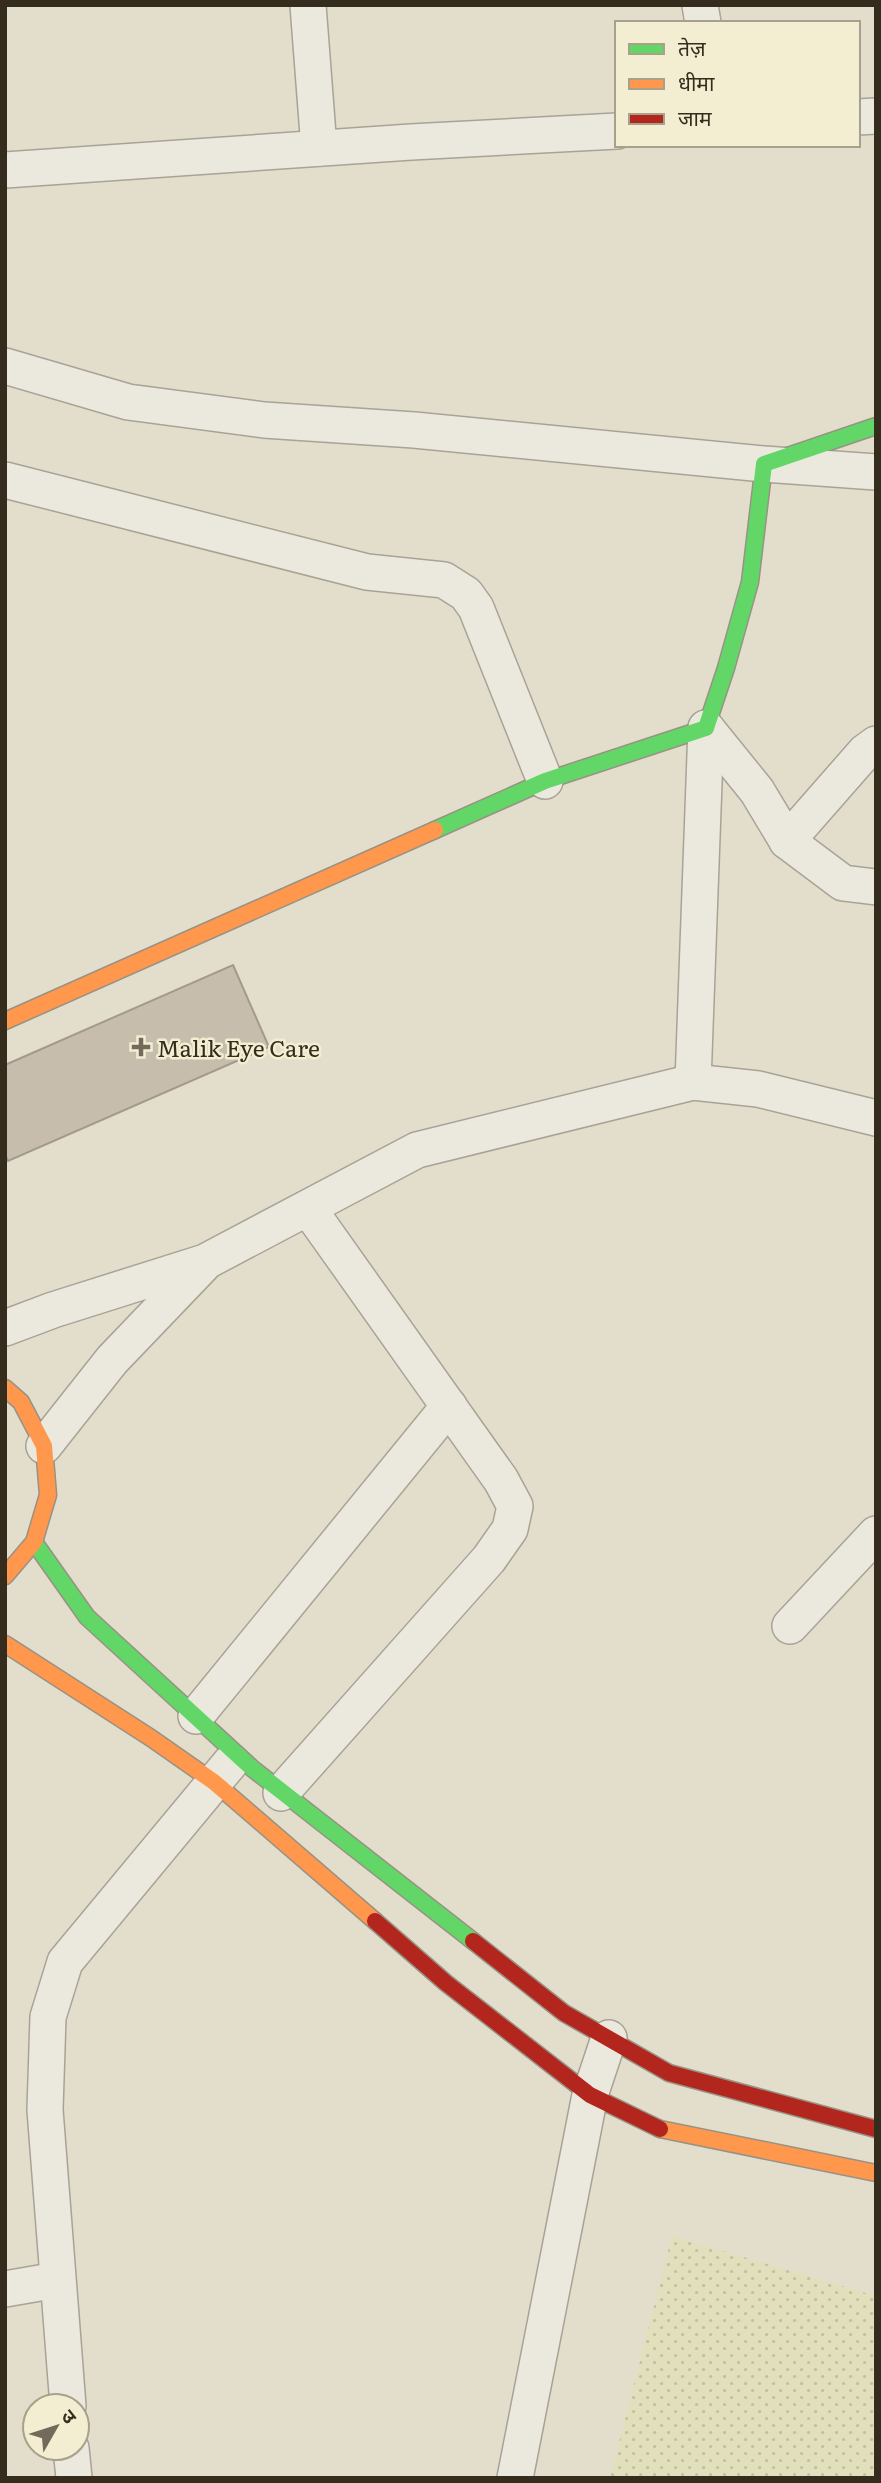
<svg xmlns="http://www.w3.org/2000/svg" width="881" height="2483" viewBox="0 0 881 2483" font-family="Literata,'Noto Sans Devanagari',serif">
	<defs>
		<pattern id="farmland-dots" width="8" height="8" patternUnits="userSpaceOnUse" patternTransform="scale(1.75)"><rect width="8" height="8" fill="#e2dfbd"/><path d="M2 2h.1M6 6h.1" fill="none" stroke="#c2c0a2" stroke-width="1.8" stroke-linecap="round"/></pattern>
	</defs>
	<rect width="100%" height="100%" fill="#e3decc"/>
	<polygon fill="url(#farmland-dots)" points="672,2236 876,2296 876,2478 610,2478"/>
	<polygon fill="#c6bdad" stroke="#a39a8c" stroke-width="2" points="233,965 269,1047 8,1161 5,1155 5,1065"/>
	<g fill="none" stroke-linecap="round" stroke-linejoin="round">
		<defs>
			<g id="street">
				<polyline points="308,5 319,148"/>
				<polyline points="700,5 703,23"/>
				<polyline points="858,117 876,116"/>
				<polyline points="5,170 411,142 617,131"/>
				<polyline points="5,366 128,402 264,420 414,430 764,464 876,472"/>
				<polyline points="5,480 367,572 444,580 466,594 476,608 545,781"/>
				<polyline points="706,728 757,791 787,841 843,883 876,887"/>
				<polyline points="787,841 865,752 876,744"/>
				<polyline points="693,1082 706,728"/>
				<polyline points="5,1328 53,1310 205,1262 417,1150 693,1082 758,1089 876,1118"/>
				<polyline points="44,1446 112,1360 203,1265"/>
				<polyline points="790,1626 876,1534"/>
				<polyline points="196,1716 449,1406"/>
				<polyline points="281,1793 489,1559 510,1529 515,1506 501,1480 308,1208"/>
				<polyline points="5,2289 57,2280"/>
				<polyline points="68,2406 45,2110 48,2017 65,1962 231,1762"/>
				<polyline points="71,2448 74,2478"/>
				<polyline points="515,2478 590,2095 609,2038"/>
			</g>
			<g id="fast">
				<polyline points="435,830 545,781 706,728 726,668 750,582 764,464 876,426"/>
				<polyline points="34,1542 87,1617 253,1769 473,1941"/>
			</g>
			<g id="slow">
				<polyline points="5,1021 435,830"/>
				<polyline points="5,1388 21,1402 44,1446 48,1495 34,1542 5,1576"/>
				<polyline points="5,1644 151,1738 214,1782 375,1921"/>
				<polyline points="660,2129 876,2173"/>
			</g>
			<g id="jam">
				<polyline points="375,1921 446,1983 590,2095 660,2129"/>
				<polyline points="473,1941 564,2013 669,2073 876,2129"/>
			</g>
		</defs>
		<use href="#street" stroke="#a8a396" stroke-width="38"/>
		<use href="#fast" stroke="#989285" stroke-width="19"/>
		<use href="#slow" stroke="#989285" stroke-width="19"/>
		<use href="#jam" stroke="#989285" stroke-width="19"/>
		<use href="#street" stroke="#ebe8de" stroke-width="35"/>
		<use href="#fast" stroke="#63d668" stroke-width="16"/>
		<use href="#slow" stroke="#ff974d" stroke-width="16"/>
		<use href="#jam" stroke="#b3261e" stroke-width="16"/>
	</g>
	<path fill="#736a5b" stroke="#f3eed2" stroke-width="2.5" d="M137.5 1036.5h7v7h7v7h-7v7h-7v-7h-7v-7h7z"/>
	<g text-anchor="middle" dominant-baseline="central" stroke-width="5" stroke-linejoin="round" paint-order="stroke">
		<g font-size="23" fill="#362c1e" stroke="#f3eed2" text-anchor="start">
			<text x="157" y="1047">Malik Eye Care</text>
		</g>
	</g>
	<rect width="881" height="2483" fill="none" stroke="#362c1e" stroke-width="14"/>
	<rect x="615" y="21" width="245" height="126" fill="#f3eed2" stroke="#a7a08a" stroke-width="2"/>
	<rect x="629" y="44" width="35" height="10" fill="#63d668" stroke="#a7a08a" stroke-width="2"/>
	<text x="678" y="56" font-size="21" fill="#362c1e">तेज़</text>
	<rect x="629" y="79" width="35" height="10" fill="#ff974d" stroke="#a7a08a" stroke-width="2"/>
	<text x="678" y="91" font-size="21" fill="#362c1e">धीमा</text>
	<rect x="629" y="114" width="35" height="10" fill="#b3261e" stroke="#a7a08a" stroke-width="2"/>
	<text x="678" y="126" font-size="21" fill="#362c1e">जाम</text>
	<g transform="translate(56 2427) rotate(51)"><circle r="33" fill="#f3eed2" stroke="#a7a08a" stroke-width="2"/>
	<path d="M0-5L12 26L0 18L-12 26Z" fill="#736a5b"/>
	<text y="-10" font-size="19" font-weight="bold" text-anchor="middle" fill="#362c1e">उ</text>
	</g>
</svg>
